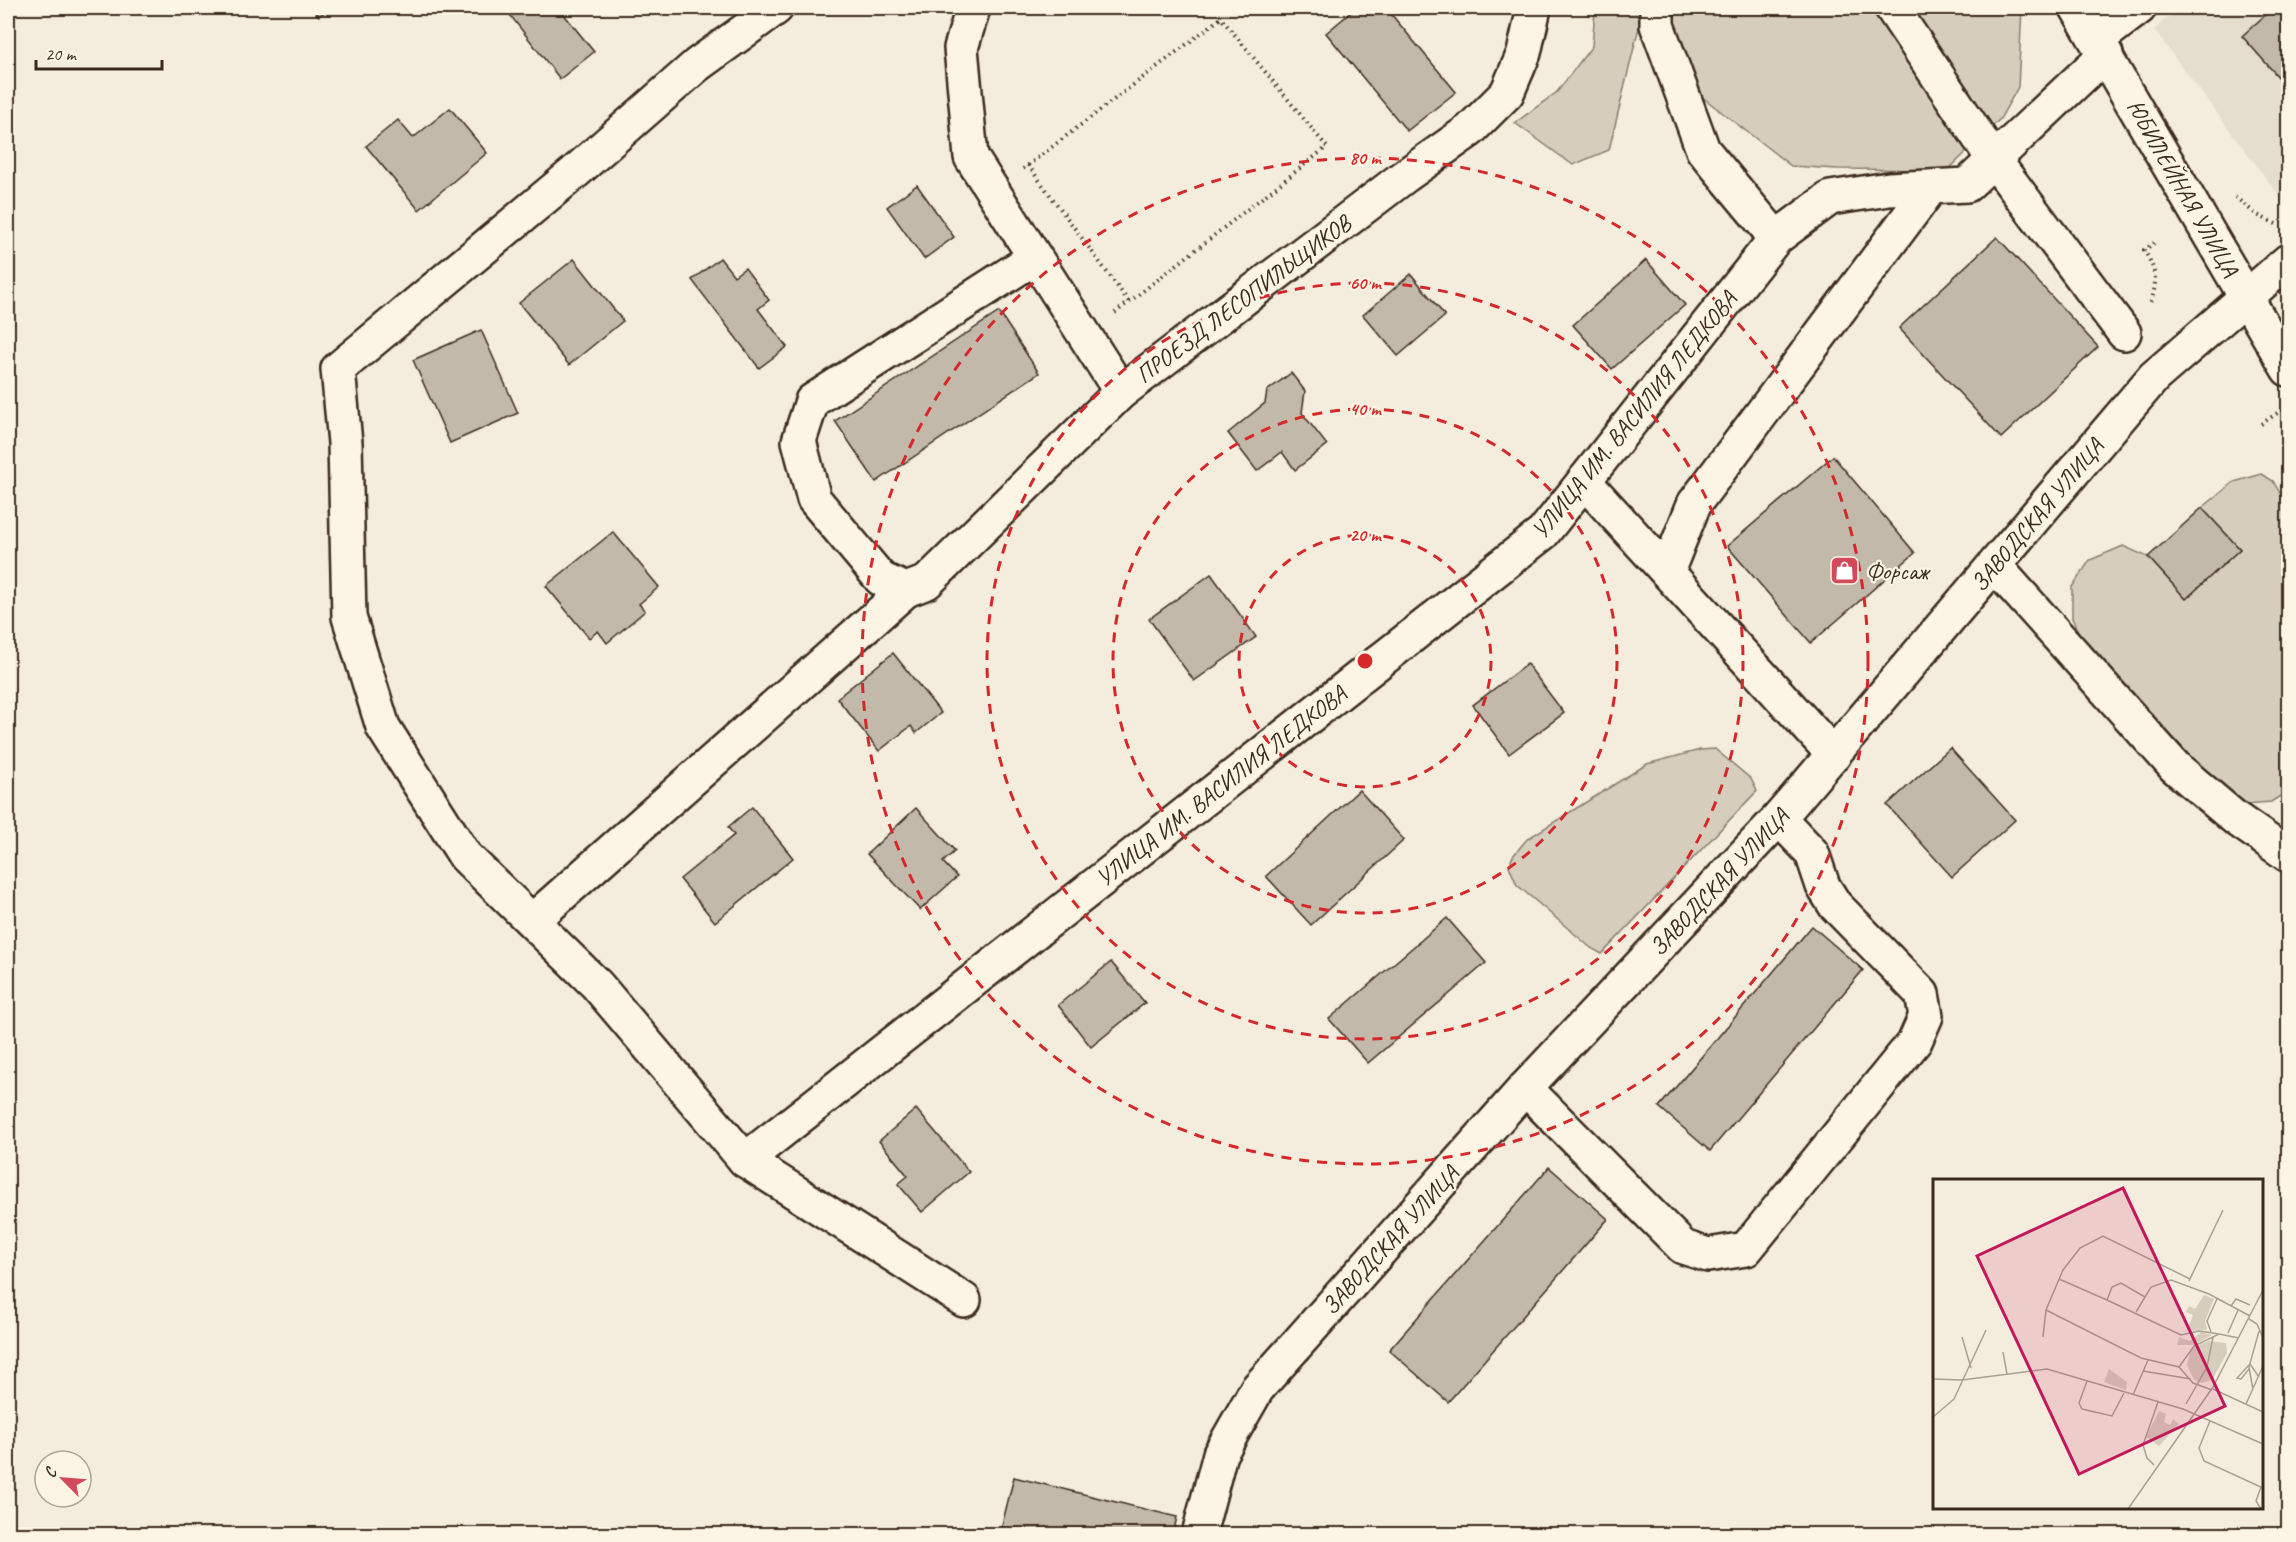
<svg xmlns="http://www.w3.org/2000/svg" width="2296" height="1542" viewBox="0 0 2296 1542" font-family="Caveat,sans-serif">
	<rect width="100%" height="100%" fill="#f4eddd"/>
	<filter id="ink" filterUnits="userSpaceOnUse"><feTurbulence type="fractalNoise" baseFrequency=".0167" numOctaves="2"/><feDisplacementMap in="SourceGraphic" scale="12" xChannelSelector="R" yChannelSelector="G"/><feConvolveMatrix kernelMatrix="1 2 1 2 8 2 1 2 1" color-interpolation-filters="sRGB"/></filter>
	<g filter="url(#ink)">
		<polygon fill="#e5ddce" points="2178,8 2288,8 2288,207 2154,30"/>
		<g fill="#d6cdbd" stroke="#887c6e" stroke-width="1.5">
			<polygon points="1594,8 1641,8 1641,19 1609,150 1573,165 1515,123 1557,92 1592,46 1595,10"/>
			<polygon points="1664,8 2022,8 2018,87 2000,119 1948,170 1837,169 1791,166 1661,65"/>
			<polygon points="2262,474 2273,481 2288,507 2288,791 2271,802 2245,804 2222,790 2082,640 2072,618 2072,587 2090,560 2123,546 2148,557 2186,599 2240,549 2202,508 2234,482"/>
			<polygon points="1715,749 1751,779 1757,791 1602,954 1591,948 1517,885 1509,866 1513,856 1527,839 1647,764 1700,750"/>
		</g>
		<g fill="#c3b9aa" stroke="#3b2a1e" stroke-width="1.5">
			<polygon points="312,8 330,8 319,16"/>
			<polygon points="519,8 559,8 594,52 560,79 510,15"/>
			<polygon points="1356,8 1386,8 1456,92 1407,131 1326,33"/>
			<polygon points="2273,8 2288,8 2288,88 2242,36"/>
			<polygon points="450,108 487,153 419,210 366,146 398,120 413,138"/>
			<polygon points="917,185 954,237 924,259 887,207"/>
			<polygon points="1997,237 2098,347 2001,438 1899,328"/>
			<polygon points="720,258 734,276 745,268 769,300 758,309 787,347 759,368 692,280"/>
			<polygon points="574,259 623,321 569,365 519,303"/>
			<polygon points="1646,260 1685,305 1612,369 1573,325"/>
			<polygon points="1411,274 1445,316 1398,356 1363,315"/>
			<polygon points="999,312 1039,373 876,482 835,421"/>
			<polygon points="481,330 518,413 450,443 413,360"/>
			<polygon points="1291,373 1305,391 1302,413 1327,445 1295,470 1282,452 1257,471 1228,433 1265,403 1267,391"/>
			<polygon points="1833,456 1915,553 1811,643 1727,546"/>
			<polygon points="2202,508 2240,549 2186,599 2148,557"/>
			<polygon points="613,532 659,587 639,604 645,611 607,643 598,631 589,638 546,586"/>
			<polygon points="1211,574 1256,637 1194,681 1149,619"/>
			<polygon points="893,653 941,713 916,733 911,726 879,751 837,698"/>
			<polygon points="1527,664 1564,713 1509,754 1473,705"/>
			<polygon points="1950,748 2015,820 1952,877 1887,805"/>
			<polygon points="1359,790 1404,840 1311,925 1266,876"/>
			<polygon points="752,807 793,858 715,922 680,879 734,835 728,827"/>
			<polygon points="916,808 955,851 943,862 957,877 920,910 867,854"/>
			<polygon points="1447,918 1486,963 1368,1063 1329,1019"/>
			<polygon points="1812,926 1863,970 1710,1151 1659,1107"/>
			<polygon points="1111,962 1145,1003 1091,1047 1058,1005"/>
			<polygon points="916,1109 969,1172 922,1212 898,1184 908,1176 879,1141"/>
			<polygon points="1549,1167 1608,1219 1448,1402 1389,1350"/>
			<polygon points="1014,1477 1177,1517 1173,1534 1000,1533"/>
		</g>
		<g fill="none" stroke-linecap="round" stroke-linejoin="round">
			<defs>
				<g id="minor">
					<polyline points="776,8 697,65 574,173 338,369 345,443 349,617 383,727 465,856 597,985 745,1160 964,1300"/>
					<polyline points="973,8 961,48 971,157 1121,392"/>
					<polyline points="1657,8 1657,25 1703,150 1776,238"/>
					<polyline points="1892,8 1994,160 2124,333"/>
					<polyline points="2097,40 2139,8"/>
					<polyline points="1034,258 812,401 799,441 814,499 881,579 906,590 927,582 1121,392 1405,176 1470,130 1507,93 1524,53 1534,8"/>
					<polyline points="1584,481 1834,755"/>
					<polyline points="1995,566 2175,767 2235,818 2288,855"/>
					<polyline points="1667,572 1694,504 1931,187"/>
					<polyline points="532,921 906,590"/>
					<polyline points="1525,1088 1683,1247 1708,1255 1746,1249 1915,1041 1926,1016 1922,994 1835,905 1823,886 1812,853 1779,818"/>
					<polyline points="745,1160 1543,533 1776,238 1830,198 1889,189 1967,185 2106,54"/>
					<polyline points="1199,1534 1220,1454 1257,1389 1525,1088 1779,818 2154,377 2288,261"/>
				</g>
				<polyline id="major" points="2077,8 2288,369"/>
			</defs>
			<use href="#minor" stroke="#3b2a1e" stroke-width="38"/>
			<use href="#major" stroke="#3b2a1e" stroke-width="38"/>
			<g stroke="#3b2a1e" stroke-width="4" stroke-dasharray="1.5 4.5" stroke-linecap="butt">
				<polyline points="1028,165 1129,302"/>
				<polyline points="1023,169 1221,18 1327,147 1115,313"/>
				<polyline points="2235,197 2257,215 2276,224"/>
				<path d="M2151 302C2158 279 2156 270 2144 250L2154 243"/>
				<polyline points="2261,424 2282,410"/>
			</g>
			<use href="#minor" stroke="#fcf5e5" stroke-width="33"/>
			<use href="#major" stroke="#fcf5e5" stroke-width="33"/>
		</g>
	</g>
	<g fill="none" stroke="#d62828" stroke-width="3" stroke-dasharray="10 8">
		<circle cx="1365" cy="661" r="126"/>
		<circle cx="1365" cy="661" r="252"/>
		<circle cx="1365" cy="661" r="378"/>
		<circle cx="1365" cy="661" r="503"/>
	</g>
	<defs>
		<symbol id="shop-square" viewBox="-11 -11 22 22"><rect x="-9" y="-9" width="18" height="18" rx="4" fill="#d1495b" stroke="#fcf5e5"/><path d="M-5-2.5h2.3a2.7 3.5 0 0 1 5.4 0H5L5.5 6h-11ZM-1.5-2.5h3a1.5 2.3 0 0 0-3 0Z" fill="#fff"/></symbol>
	</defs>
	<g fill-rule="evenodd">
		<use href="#shop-square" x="1828" y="554" width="33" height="33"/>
	</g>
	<g text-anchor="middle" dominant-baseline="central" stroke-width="4.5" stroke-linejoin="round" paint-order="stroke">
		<g font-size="24" fill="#3b2a1e" stroke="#fcf5e5">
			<text transform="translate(2183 188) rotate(60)">ЮБИЛЕЙНАЯ УЛИЦА</text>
			<text transform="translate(1243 299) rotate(-37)">ПРОЕЗД ЛЕСОПИЛЬЩИКОВ</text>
			<text transform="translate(1634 415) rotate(-51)">УЛИЦА ИМ. ВАСИЛИЯ ЛЕДКОВА</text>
			<text transform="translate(2037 515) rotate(-50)">ЗАВОДСКАЯ УЛИЦА</text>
			<text transform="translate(1221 786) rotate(-38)">УЛИЦА ИМ. ВАСИЛИЯ ЛЕДКОВА</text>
			<text transform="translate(1719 882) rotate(-47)">ЗАВОДСКАЯ УЛИЦА</text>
			<text transform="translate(1390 1240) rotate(-48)">ЗАВОДСКАЯ УЛИЦА</text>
		</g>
		<g font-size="24" fill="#3b2a1e" stroke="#fcf5e5" text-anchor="start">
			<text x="1866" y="571">Форсаж</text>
		</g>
	</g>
	<g transform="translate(1933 1179)">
		<rect width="330" height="330" fill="#f4eddd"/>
		<path d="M271 116 281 120 272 142 274 151 259 152 255 149 260 136 253 133 256 127 262 130ZM268 153 279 156 261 166H244L246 158 257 162ZM276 162 293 164 294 174 279 201 268 204 261 201 254 186 258 169ZM176 190 194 203 193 211 171 203ZM226 232 233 235 231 243 237 246 240 240 246 245 226 267 213 258Z" fill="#d6cdbd"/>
		<path fill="none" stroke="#aa9f91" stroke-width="1.5" d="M126 100 174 121M256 102 290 31M212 118 188 104 179 108 174 121 248 156 266 152 286 155M298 127 303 120 317 126M113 131 208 179 246 188 260 204 279 211M203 133 218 108 238 101 276 115 317 137M316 140 324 145 330 159M278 153 274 142 284 120M295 154 305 131M29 158 38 189M110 158 113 131 130 91 147 69 170 57 257 100M70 173 74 195M246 188 261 167 286 155 306 159M316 190 308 200 304 199 317 185 326 198M210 192 258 200M0 200 29 201 114 190 250 230 330 265M154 202 146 224 149 230 179 237 191 214M280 210 330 233M320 211 316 188 326 152M200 216 215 181M253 225 274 188 280 158M313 225 330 187M0 238 21 220 53 151M277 242 266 269 271 282 330 309M221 286 214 279 210 266 225 223M195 330 280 208 330 111M328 330 323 322 328 308"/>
		<path fill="#c2185b" fill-opacity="0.15" stroke="#c2185b" stroke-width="3" d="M190 9 292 227 146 295 44 77Z"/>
		<rect width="330" height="330" fill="none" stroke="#3b2a1e" stroke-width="3"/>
	</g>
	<circle cx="1365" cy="661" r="9" fill="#d62828" stroke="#fcf5e5" stroke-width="3"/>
	<g font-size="18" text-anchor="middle" font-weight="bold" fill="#d62828" stroke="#fcf5e5" stroke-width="4.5" stroke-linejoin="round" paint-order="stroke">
		<text x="1365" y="164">80 m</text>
		<text x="1365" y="289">60 m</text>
		<text x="1365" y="415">40 m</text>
		<text x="1365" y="541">20 m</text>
	</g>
	<rect width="2296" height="1542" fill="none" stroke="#fcf5e5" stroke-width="30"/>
	<rect x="15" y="15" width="2266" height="1512" fill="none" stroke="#3b2a1e" stroke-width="2" filter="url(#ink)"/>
	<g transform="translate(63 1479) rotate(295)"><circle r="28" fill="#fcf5e5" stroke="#afa495" stroke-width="1.5"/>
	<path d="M0-4.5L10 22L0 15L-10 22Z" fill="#d1495b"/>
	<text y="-9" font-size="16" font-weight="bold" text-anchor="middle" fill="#3b2a1e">С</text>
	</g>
	<path d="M36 60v9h126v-9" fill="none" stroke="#3b2a1e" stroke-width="3"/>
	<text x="45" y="60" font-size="18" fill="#3b2a1e" stroke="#fcf5e5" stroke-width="4.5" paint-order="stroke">20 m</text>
</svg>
